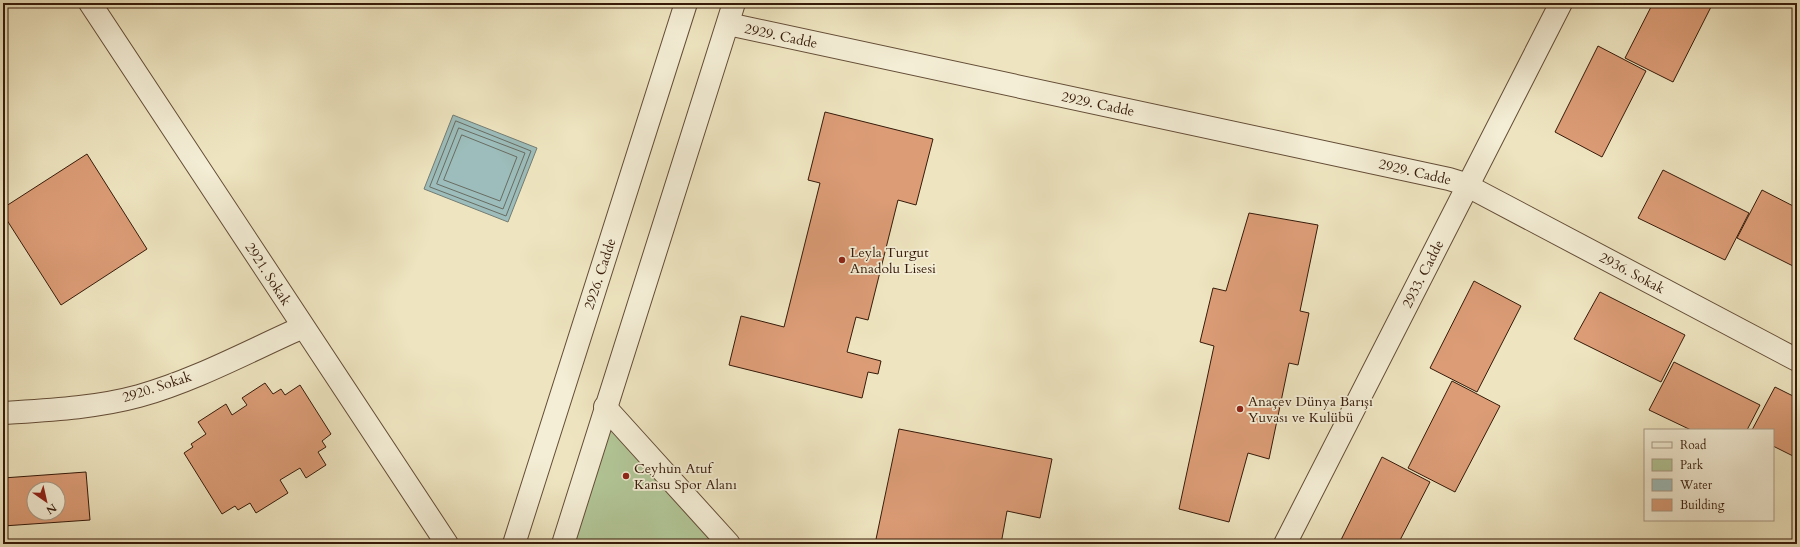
<svg xmlns="http://www.w3.org/2000/svg" width="1800" height="547" viewBox="0 0 1800 547" font-family="Cardo,serif">
	<rect width="100%" height="100%" fill="#eee5c0"/>
	<filter id="stains"><feTurbulence type="fractalNoise" baseFrequency=".005" numOctaves="4"/><feColorMatrix values="0 0 0 0 .2 0 0 0 0 .09 0 0 0 0 .02 0 0 0 .5 -.17"/></filter>
	<radialGradient id="worn" r=".72"><stop offset=".6" stop-color="#630" stop-opacity="0"/><stop offset="1" stop-color="#630" stop-opacity=".3"/></radialGradient>
	<polygon fill="#b2c697" stroke="#747050" points="605,407 729,544 563,544"/>
	<polygon fill="#9cbdbb" stroke="#737c74" points="453,115 537,148 508,222 424,189"/>
	<g fill="none" stroke-linecap="round" stroke-linejoin="round">
		<g stroke="#696c62" stroke-width="1">
			<polygon points="456,121 531,151 506,216 430,187"/>
			<polygon points="459,128 525,153 503,209 437,184"/>
			<polygon points="462,135 517,157 500,201 444,180"/>
		</g>
	</g>
	<g fill="#db9c76" stroke="#361a09" fill-rule="evenodd">
		<polygon points="1653,3 1713,3 1673,82 1625,58"/>
		<polygon points="1598,46 1646,71 1602,157 1555,132"/>
		<polygon points="825,112 933,139 916,205 898,200 868,320 856,317 847,352 881,361 878,374 868,372 862,398 729,365 741,316 784,327 820,183 808,180"/>
		<polygon points="87,154 147,249 61,305 3,214 3,208"/>
		<polygon points="1663,170 1749,213 1725,260 1638,218"/>
		<polygon points="1762,190 1797,208 1797,268 1737,238"/>
		<polygon points="1249,213 1318,225 1300,311 1309,313 1298,365 1289,363 1269,459 1248,453 1229,522 1179,509 1214,346 1200,342 1213,288 1226,291"/>
		<polygon points="1474,281 1521,306 1477,392 1430,368"/>
		<polygon points="1600,292 1685,335 1661,382 1574,339"/>
		<polygon points="1674,362 1760,405 1747,430 1691,430 1649,410"/>
		<polygon points="1452,381 1500,406 1455,492 1408,468"/>
		<polygon points="265,383 273,394 281,389 285,395 300,385 331,434 322,441 326,447 318,452 326,465 306,478 300,468 280,480 288,493 256,513 250,503 238,510 235,506 222,514 184,453 193,447 191,444 206,434 198,422 226,404 232,415 247,405 242,398"/>
		<polygon points="1775,387 1797,398 1797,458 1773,446 1773,430 1752,430"/>
		<polygon points="899,429 1052,459 1040,518 1007,511 1001,544 875,544"/>
		<polygon points="1382,457 1430,482 1398,544 1339,544"/>
		<path d="M86 472 90 520 3 526V478ZM34 489H58V513H34Z"/>
	</g>
	<g fill="none" stroke-linecap="round" stroke-linejoin="round">
		<defs>
			<g id="minor">
				<polyline points="90,3 447,544"/>
				<polyline points="728,24 1449,179 1462,183 1797,360"/>
				<polyline points="605,407 729,544"/>
				<path d="M3 413C49 410 95 408 139 396 196 380 249 351 303 327"/>
				<polyline points="514,544 686,3"/>
				<polyline points="563,544 734,3"/>
				<polyline points="1285,544 1561,3"/>
			</g>
		</defs>
		<use href="#minor" stroke="#644d37" stroke-width="24"/>
		<use href="#minor" stroke="#f4eed6" stroke-width="22"/>
	</g>
	<g fill="#8f2418" stroke="#f4eed6" stroke-width="1.5">
		<circle cx="842" cy="260" r="4"/>
		<circle cx="1240" cy="409" r="4"/>
		<circle cx="626" cy="476" r="4"/>
	</g>
	<g text-anchor="middle" dominant-baseline="central" stroke-width="3.5" stroke-linejoin="round" paint-order="stroke">
		<g font-size="14" fill="#361a09" stroke="#f4eed6">
			<text transform="translate(781 36) rotate(12)">2929. Cadde</text>
			<text transform="translate(1098 104) rotate(12)">2929. Cadde</text>
			<text transform="translate(1415 172) rotate(13)">2929. Cadde</text>
			<text transform="translate(1632 273) rotate(28)">2936. Sokak</text>
			<text transform="translate(268 274) rotate(57)">2921. Sokak</text>
			<text transform="translate(600 274) rotate(-72)">2926. Cadde</text>
			<text transform="translate(1423 274) rotate(-63)">2933. Cadde</text>
			<text transform="translate(157 387) rotate(-18)">2920. Sokak</text>
		</g>
		<g font-size="14" fill="#361a09" stroke="#f4eed6" text-anchor="start">
			<text x="850" y="252">Leyla Turgut<tspan x="850" dy="16">Anadolu Lisesi</tspan></text>
			<text x="1248" y="401">Anaçev Dünya Barışı<tspan x="1248" dy="16">Yuvası ve Kulübü</tspan></text>
			<text x="634" y="468">Ceyhun Atuf<tspan x="634" dy="16">Kansu Spor Alanı</tspan></text>
		</g>
	</g>
	<rect width="1800" height="547" fill="none" stroke="#eee5c0" stroke-width="16"/>
	<rect x="4" y="4" width="1792" height="539" fill="none" stroke="#361a09" stroke-width="2"/>
	<rect x="8" y="8" width="1784" height="531" fill="none" stroke="#361a09"/>
	<rect x="1644" y="429" width="130" height="92" fill="#f4eed6" stroke="#a89984"/>
	<rect x="1652" y="442" width="20" height="6" fill="#f4eed6" stroke="#a89984"/>
	<text x="1680" y="449" font-size="12" fill="#361a09">Road</text>
	<rect x="1652" y="459" width="20" height="12" fill="#b2c697" stroke="#a89984"/>
	<text x="1680" y="469" font-size="12" fill="#361a09">Park</text>
	<rect x="1652" y="479" width="20" height="12" fill="#9cbdbb" stroke="#a89984"/>
	<text x="1680" y="489" font-size="12" fill="#361a09">Water</text>
	<rect x="1652" y="499" width="20" height="12" fill="#db9c76" stroke="#a89984"/>
	<text x="1680" y="509" font-size="12" fill="#361a09">Building</text>
	<g transform="translate(46 501) rotate(146)"><circle r="19" fill="#f4eed6" stroke="#a89984"/>
	<path d="M0-3L7 15L0 10L-7 15Z" fill="#8f2418"/>
	<text y="-6" font-size="11" font-weight="bold" text-anchor="middle" fill="#361a09">N</text>
	</g>
	<rect width="100%" height="100%" filter="url(#stains)"/>
	<rect width="100%" height="100%" fill="url(#worn)"/>
</svg>
